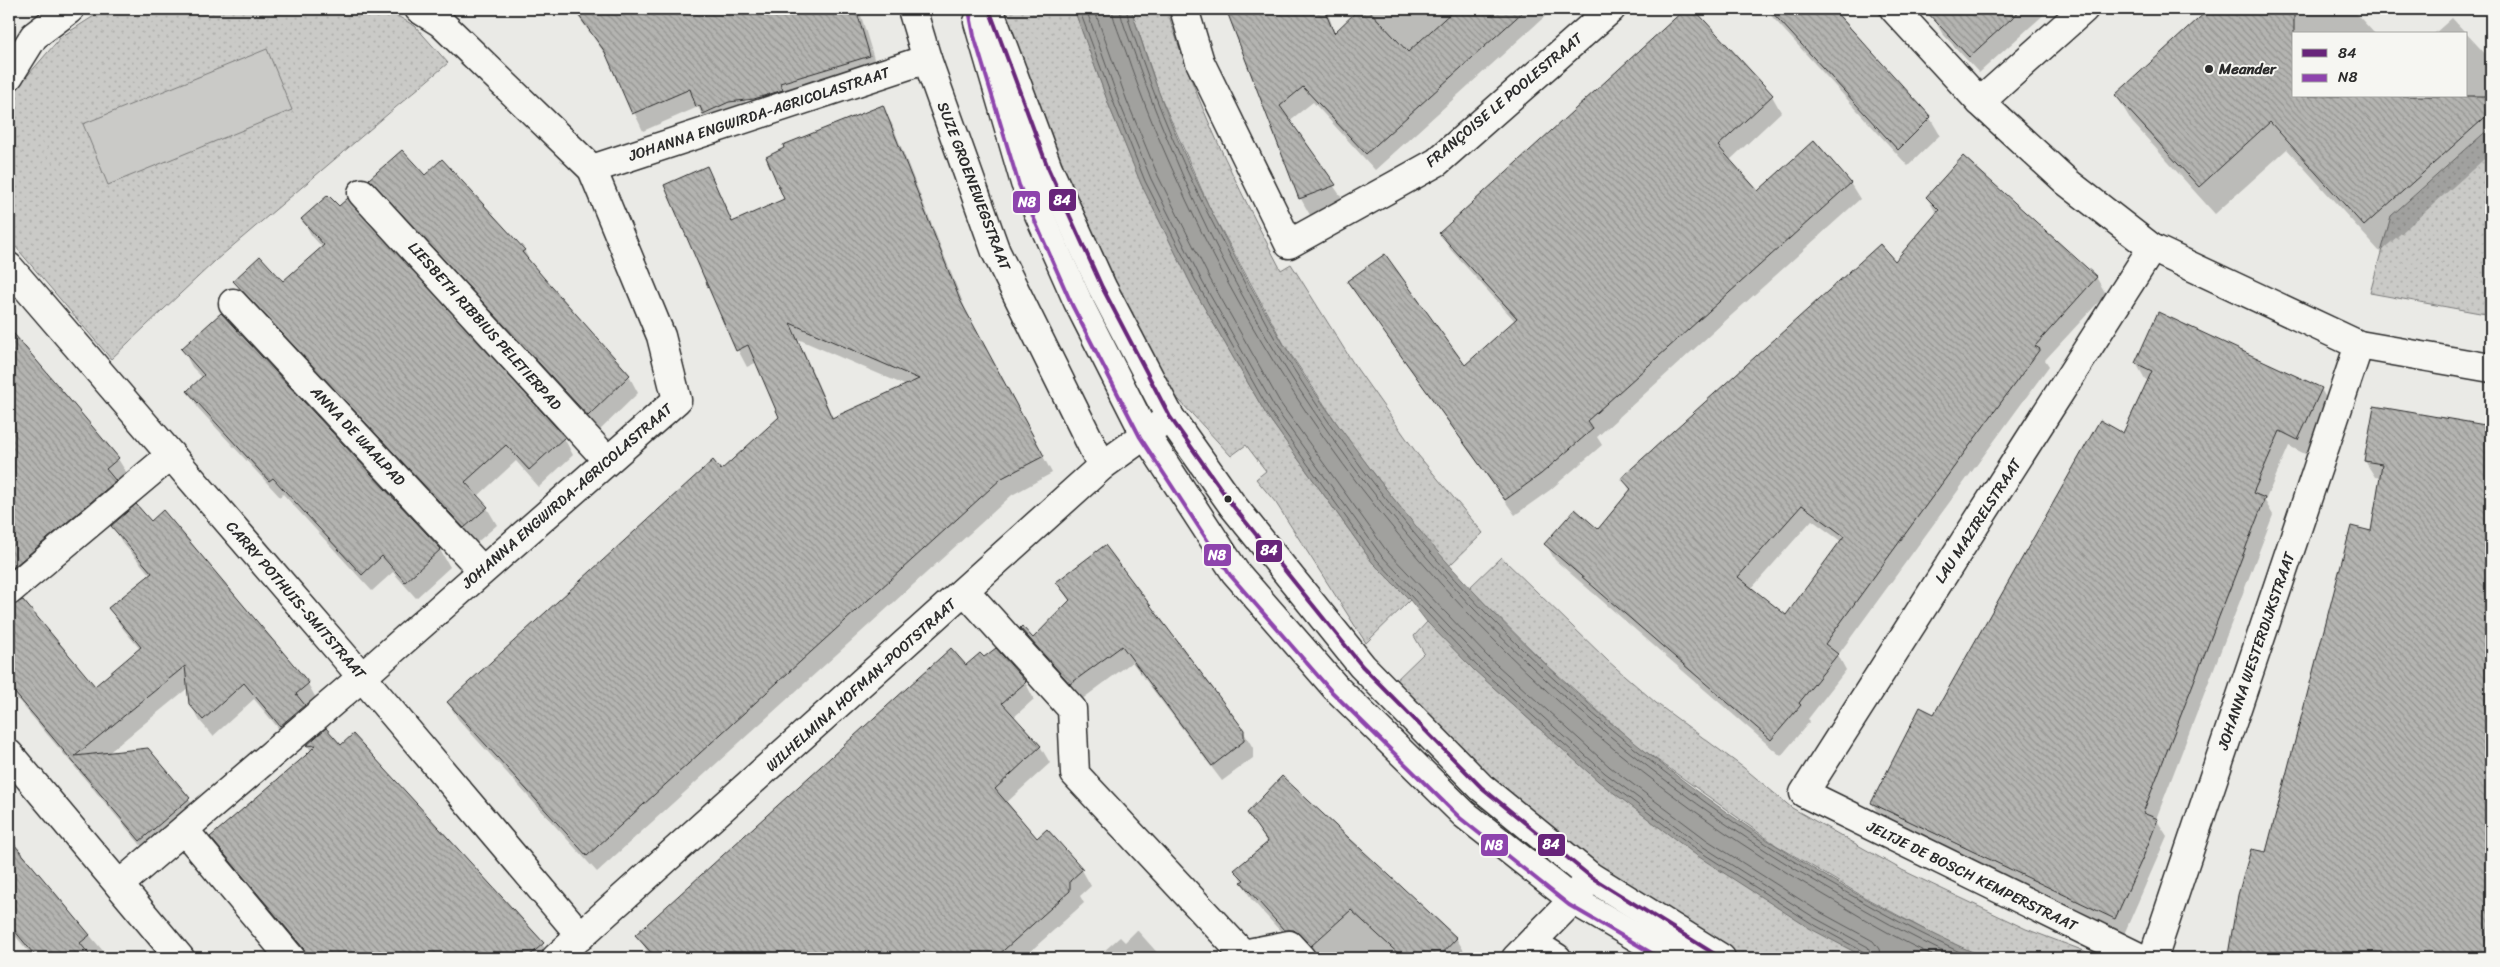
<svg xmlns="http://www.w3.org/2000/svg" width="2500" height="967" viewBox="0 0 2500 967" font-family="Sriracha,sans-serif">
	<defs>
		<pattern id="grass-dots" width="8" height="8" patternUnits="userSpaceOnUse" patternTransform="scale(1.25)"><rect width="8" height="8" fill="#cacac7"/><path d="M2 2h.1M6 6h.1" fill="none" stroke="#aeaeab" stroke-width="1.8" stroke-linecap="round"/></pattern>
		<pattern id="building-back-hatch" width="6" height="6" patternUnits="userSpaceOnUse" patternTransform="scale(1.25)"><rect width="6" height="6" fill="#b4b4b1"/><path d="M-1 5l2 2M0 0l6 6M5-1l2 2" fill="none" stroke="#939390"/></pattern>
	</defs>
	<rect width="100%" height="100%" fill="#eaeae6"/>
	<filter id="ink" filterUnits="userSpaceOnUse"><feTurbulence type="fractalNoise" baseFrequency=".02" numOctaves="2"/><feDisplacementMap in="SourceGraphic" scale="10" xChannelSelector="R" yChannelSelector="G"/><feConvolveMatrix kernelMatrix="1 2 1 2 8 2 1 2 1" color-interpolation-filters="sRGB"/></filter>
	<g filter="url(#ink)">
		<g fill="url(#grass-dots)" stroke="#7a7a79">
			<polygon points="105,9 385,9 415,26 448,63 215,261 111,359 9,239 9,97 61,37"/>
			<polygon points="1002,9 1074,9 1110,108 1141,183 1193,288 1266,414 1372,562 1410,600 1366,643 1276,503 1256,479 1266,471 1246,445 1231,456 1167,387 1144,346 1051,151"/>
			<path d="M1131 9H1167C1194 100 1237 186 1281 270L1291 264 1355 366 1418 455 1483 533 1449 566 1412 523 1346 437 1285 346 1211 211 1159 93Z"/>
			<polygon points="2491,127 2491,315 2370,293 2391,216"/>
			<polygon points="1501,557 1608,661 1656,703 1744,768 1792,808 1902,870 2026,929 2103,958 1986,958 1942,939 1864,897 1776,845 1635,744 1547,665 1469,588"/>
			<path d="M1427 622C1560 757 1699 868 1866 958H1731L1629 893 1506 793 1391 685 1424 653 1414 636Z"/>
		</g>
		<polygon fill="#cacac7" stroke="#7a7a79" points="267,49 292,110 108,185 83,124"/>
		<path fill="#a1a19e" stroke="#727270" d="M1074 9H1131C1140 36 1148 63 1158 90 1191 178 1237 264 1284 345 1311 390 1344 433 1375 475 1534 682 1746 854 1986 958H1866L1809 928 1696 855 1598 781 1474 670 1427 622 1410 600 1372 562 1266 414 1193 288 1141 184 1110 108Z"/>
		<g fill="#0003" fill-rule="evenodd">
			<polygon points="9,9 20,9 9,18"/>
			<polygon points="573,9 690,9 752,113 707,123 698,107 643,131 610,61"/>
			<polygon points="751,9 779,9 824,67 807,9 859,9 878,72 784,101 774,85"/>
			<polygon points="1228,9 1326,9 1335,33 1361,9 1553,9 1375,170 1313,102 1289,121 1344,201 1310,215 1301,199"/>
			<polygon points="1686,9 1692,9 1772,96 1781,112 1729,161 1758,193 1813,142 1850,183 1860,199 1597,437 1602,445 1550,490 1515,515 1348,282 1465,367 1515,321 1450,249 1441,233"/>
			<polygon points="1765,9 1831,9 1930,118 1940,135 1908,166"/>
			<polygon points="1942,9 2050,9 1979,73 1942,33 1933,17"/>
			<polygon points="2211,9 2352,9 2375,34 2294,34 2294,96 2466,96 2466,34 2434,34 2452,18 2491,60 2491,153 2380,252 2287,149 2215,214 2132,122 2116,95"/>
			<path d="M882 107 892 124 969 318 1052 473 1012 495 597 872 458 719 448 702 721 472 781 418 757 362 747 367 738 350 666 186 706 168 733 222 785 200ZM798 339 907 386 833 418Z"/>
			<polygon points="425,177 524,250 533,267 629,376 638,393 598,432 380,196 370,180"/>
			<path d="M1927 198 2096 277 2106 294 2045 360 2049 366 1838 655 1846 670 1808 719 1810 721 1781 756 1555 560 1546 544 1598 530 1630 491 1623 478 1896 263 1937 214ZM1812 520 1842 542 1787 617 1751 589Z"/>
			<polygon points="302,219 564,438 573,455 539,487 516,461 477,497 487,508 497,525 475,544 245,298 235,281 283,283 323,248 312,236"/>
			<polygon points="9,329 118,459 128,475 9,597"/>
			<polygon points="183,350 440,550 450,567 416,598 393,572 372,591 283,494 280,497 198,408 189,391 203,378 192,367"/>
			<polygon points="2136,363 2321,389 2330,405 2307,455 2289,446 2265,501 2273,515 2156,819 2167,836 2124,934 1881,819 1872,803 1934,716 2123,435 2149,381 2145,379"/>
			<polygon points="2375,407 2491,427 2491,918 2350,910 2348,930 2491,955 2491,958 2231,958 2229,955 2267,854 2372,532 2381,478 2375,477 2365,461"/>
			<polygon points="113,526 308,684 317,700 290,742 254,699 213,736 200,721 190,704 189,687 107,754 189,799 198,815 150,856 9,689 9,628 30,610 95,688 140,649 120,625 110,609 151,576 122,542"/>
			<polygon points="1058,583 1243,731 1253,748 1253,758 1222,781 1132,662 1081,700 1031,645 1021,629 1033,640 1070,602"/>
			<polygon points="966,667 1025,682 1034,699 1014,717 1040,746 1050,763 1006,803 1037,840 1082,870 1091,886 1080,896 1084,903 1023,958 644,958 649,954 637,935"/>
			<polygon points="326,730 542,944 551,958 308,958 221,853 212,837 311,751 308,746"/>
			<polygon points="1248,813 1456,938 1466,954 1462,958 1317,958 1305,946 1294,946 1251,899 1236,870 1268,844"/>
			<polygon points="9,840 109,958 34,958 11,931 9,933"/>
			<polygon points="1137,930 1162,958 1096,958 1120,937 1125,942"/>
		</g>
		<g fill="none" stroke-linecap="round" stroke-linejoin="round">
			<g stroke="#5a5a59" stroke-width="1">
				<polyline points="1079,9 1115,106 1145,181 1198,285 1270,412 1376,559 1477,666 1601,777 1699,851 1811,923 1864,952 1867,958"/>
				<polyline points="1086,9 1120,104 1151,179 1203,283 1275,408 1381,555 1482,662 1605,773 1702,846 1815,918 1868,947 1873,958"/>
				<polyline points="1094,9 1127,101 1158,176 1210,279 1281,404 1386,550 1487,656 1610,767 1707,840 1818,911 1873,941 1879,949 1881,958"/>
				<path d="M1112 9C1114 23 1121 38 1126 52 1140 94 1156 133 1174 173 1306 473 1537 727 1819 892 1858 915 1897 940 1939 958"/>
				<path d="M1120 9C1122 23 1129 38 1134 52 1148 94 1165 134 1182 174 1313 472 1545 723 1825 887 1868 912 1912 938 1957 958"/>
				<path d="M1126 9C1130 28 1138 47 1144 65 1167 131 1197 196 1231 257 1247 288 1263 319 1281 349 1415 568 1607 752 1828 882 1875 909 1923 936 1973 958"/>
			</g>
		</g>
		<g fill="url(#building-back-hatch)" stroke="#2b2b2b" fill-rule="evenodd">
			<polygon points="574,9 856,9 870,56 780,83 783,90 754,99 729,102 703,114 700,106 696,107 690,89 632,114 605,52"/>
			<polygon points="1226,9 1324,9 1334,33 1359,9 1368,9 1408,52 1455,9 1526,9 1366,154 1303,87 1280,106 1336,185 1299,199"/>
			<polygon points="1685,9 1694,9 1773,95 1718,146 1758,191 1814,140 1851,183 1587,421 1593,429 1541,474 1505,500 1347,281 1385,254 1465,365 1517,318 1439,233"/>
			<polygon points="1769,9 1833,9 1931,117 1898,150"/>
			<polygon points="1924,9 2022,9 1969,57"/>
			<polygon points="2209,9 2294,9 2294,96 2491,96 2491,112 2364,226 2270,122 2199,187 2115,95"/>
			<path d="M883 105 960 300 1044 456 1002 478 587 856 447 702 713 460 721 470 779 417 748 345 736 351 664 185 707 166 732 222 784 199 766 157 784 148 783 145ZM790 323 919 379 832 418Z"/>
			<polygon points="402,150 425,175 442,159 525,250 522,252 544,278 630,375 588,416 369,179"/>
			<path d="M1963 156 2097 277 2035 346 2040 349 1825 644 1838 654 1799 703 1801 705 1771 740 1544 544 1575 509 1598 529 1631 489 1621 478 1880 244 1895 261 1939 210 1926 197ZM1802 505 1844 536 1786 615 1738 577Z"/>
			<polygon points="328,195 339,206 348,198 565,437 529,470 506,445 465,482 488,507 464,528 233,281 260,256 283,281 324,245 301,219"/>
			<polygon points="2158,312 2322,388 2298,440 2280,431 2253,493 2265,498 2143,813 2158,819 2144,855 2115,919 1871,803 1920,707 1934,714 2100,420 2123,433 2152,371 2135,363"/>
			<polygon points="221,313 441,549 405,582 382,556 362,575 273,478 269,481 187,391 204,375 181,349"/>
			<polygon points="9,328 119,458 106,469 116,481 9,571"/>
			<polygon points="2374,406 2491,426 2491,958 2245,958 2228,955 2238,895 2251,849 2266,852 2351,526 2371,531 2382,464 2364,461"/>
			<polygon points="136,504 151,521 163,510 309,683 296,694 305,705 280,726 244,683 203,720 189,704 185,666 75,756 148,748 190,798 140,841 9,686 9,606 23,600 95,686 141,647 108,608 152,573 111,526"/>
			<polygon points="1105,545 1244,730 1244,741 1212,766 1122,646 1070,684 1020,628 1022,626 1033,638 1070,600 1056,582"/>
			<polygon points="951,648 966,665 980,653 984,657 996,648 1026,682 1002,703 1041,746 995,789 1037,838 1047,829 1083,869 1070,881 1070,891 995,958 656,958 635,935"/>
			<polygon points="326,728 341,745 353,734 544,943 527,958 307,958 303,948 210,837 305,756 316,745 306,746"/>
			<polygon points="1282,776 1457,938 1438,958 1403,958 1351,910 1311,946 1294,930 1284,930 1241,882 1244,880 1234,870 1268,842 1247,813"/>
			<polygon points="9,838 90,935 80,943 92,958 37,958 9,924"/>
		</g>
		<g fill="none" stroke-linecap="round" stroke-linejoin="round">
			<defs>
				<g id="minor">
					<polyline points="912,9 927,59 996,252 1102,466"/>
					<polyline points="1184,9 1200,62 1289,244 1437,162 1611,9"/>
					<polyline points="1894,9 1980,102 2067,182 2152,248 2359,345 2491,368"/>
					<polyline points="9,76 34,36 70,9"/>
					<polyline points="1980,102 2084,9"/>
					<polyline points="592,169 927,59"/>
					<polyline points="362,193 607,460"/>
					<polyline points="9,267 362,677 581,936"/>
					<polyline points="233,303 482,570"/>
					<polyline points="9,591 171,455"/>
					<polyline points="965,591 1072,709 1075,774 1243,954 1289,945 1301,958"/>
					<polyline points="9,754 119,885 362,677 677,400 661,336 592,169 441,23 419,9"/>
					<polyline points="184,830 291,958"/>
					<polyline points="119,885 180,958"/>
					<polyline points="1533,943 1557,958"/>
					<polyline points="556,958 1102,466 1170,417"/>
					<polyline points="1516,958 1573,900 1588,880"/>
					<polyline points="2141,958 1804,793 2152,248"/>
					<polyline points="2153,958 2359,345"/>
				</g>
				<g id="tertiary">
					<polyline points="989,9 1048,168 1102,287 1170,417 1233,506 1362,666 1481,787 1591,877 1721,958"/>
					<polyline points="978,22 1025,183 1078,302 1145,434 1235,572 1336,688 1464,814 1573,900 1672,958"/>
				</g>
			</defs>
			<use href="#minor" stroke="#2b2b2b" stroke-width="31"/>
			<use href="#tertiary" stroke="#2b2b2b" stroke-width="31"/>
			<use href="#minor" stroke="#f6f6f2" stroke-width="28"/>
			<use href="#tertiary" stroke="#f6f6f2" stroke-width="28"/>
			<defs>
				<polyline id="bus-1" points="989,9 1048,168 1102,287 1170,417 1233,506 1362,666 1481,787 1591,877 1721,958"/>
				<polyline id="bus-2" points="969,10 974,36 1019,185 1072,305 1140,437 1230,575 1332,692 1460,818 1569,905 1660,958"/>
			</defs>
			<use href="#bus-1" stroke="#f6f6f2" stroke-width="8"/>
			<use href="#bus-2" stroke="#f6f6f2" stroke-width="8"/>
			<use href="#bus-1" stroke="#68257a" stroke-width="4"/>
			<use href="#bus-2" stroke="#8e44ad" stroke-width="4"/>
		</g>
	</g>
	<g fill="#2b2b2b" stroke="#f6f6f2" stroke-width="2">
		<circle cx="2209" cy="69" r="5"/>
		<circle cx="1228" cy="499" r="4.5"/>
	</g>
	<g text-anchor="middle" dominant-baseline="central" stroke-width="4" stroke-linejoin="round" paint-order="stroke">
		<g font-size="15" font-weight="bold" fill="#2b2b2b" stroke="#f6f6f2" text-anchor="start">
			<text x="2219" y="69">Meander</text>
		</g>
		<g font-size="15" fill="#2b2b2b" stroke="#f6f6f2">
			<text transform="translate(1504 100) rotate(-40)">FRANÇOISE LE POOLESTRAAT</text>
			<text transform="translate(759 114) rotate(-18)">JOHANNA ENGWIRDA-AGRICOLASTRAAT</text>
			<text transform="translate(974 186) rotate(69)">SUZE GROENEWEGSTRAAT</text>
			<text transform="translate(485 326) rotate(48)">LIESBETH RIBBIUS PELETIERPAD</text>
			<text transform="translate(358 436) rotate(47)">ANNA DE WAALPAD</text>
			<text transform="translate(567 496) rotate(-41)">JOHANNA ENGWIRDA-AGRICOLASTRAAT</text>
			<text transform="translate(1978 521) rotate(-57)">LAU MAZIRELSTRAAT</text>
			<text transform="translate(296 600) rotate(49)">CARRY POTHUIS-SMITSTRAAT</text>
			<text transform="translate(2256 651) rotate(-71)">JOHANNA WESTERDIJKSTRAAT</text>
			<text transform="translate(861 685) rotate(-42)">WILHELMINA HOFMAN-POOTSTRAAT</text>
			<text transform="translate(1972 876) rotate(26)">JELTJE DE BOSCH KEMPERSTRAAT</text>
		</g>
	</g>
	<g stroke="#f6f6f2" stroke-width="2">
		<rect x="1048" y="188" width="29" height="24" rx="5" fill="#68257a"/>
		<rect x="1012" y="190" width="29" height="24" rx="5" fill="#8e44ad"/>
		<rect x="1255" y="539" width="28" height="24" rx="5" fill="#68257a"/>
		<rect x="1203" y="543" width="29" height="24" rx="5" fill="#8e44ad"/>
		<rect x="1537" y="833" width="29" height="24" rx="5" fill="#68257a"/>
		<rect x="1480" y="833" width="29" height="24" rx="5" fill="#8e44ad"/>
	</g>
	<g font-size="14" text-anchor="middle" font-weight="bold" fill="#fff">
		<text x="1062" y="205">84</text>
		<text x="1027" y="207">N8</text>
		<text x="1269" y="555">84</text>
		<text x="1217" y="560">N8</text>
		<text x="1551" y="849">84</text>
		<text x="1494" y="850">N8</text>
	</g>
	<rect width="2500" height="967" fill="none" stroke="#f6f6f2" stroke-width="30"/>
	<rect x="15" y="15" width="2470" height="937" fill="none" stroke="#2b2b2b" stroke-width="2" filter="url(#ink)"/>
	<rect x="2292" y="32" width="175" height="65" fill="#f6f6f2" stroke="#a5a5a2"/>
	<rect x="2302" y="49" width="25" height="8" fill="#68257a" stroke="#a5a5a2"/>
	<text x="2338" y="58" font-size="15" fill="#2b2b2b">84</text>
	<rect x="2302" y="74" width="25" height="8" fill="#8e44ad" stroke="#a5a5a2"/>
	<text x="2338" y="82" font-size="15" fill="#2b2b2b">N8</text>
</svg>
